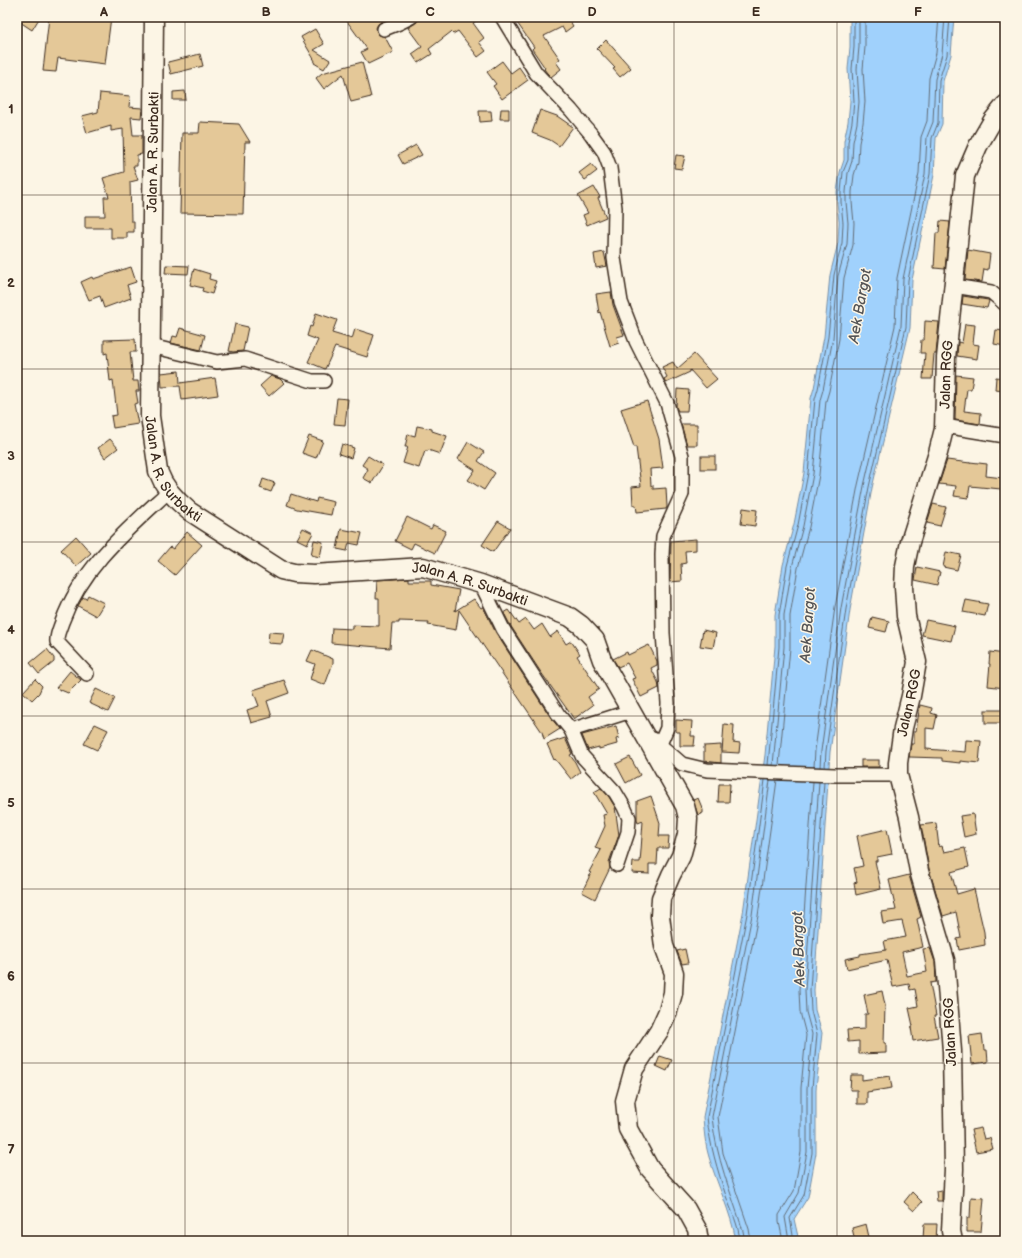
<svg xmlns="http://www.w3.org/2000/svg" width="1022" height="1258" viewBox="0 0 1022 1258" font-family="'Balsamiq Sans',sans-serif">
	<rect width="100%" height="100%" fill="#fcf5e5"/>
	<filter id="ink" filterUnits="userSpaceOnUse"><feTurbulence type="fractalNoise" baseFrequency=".025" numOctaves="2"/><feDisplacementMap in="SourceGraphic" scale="8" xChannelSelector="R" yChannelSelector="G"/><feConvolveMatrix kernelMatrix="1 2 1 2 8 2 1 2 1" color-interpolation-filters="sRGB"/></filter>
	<g filter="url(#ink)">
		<path fill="#a0d1fc" stroke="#788ea3" d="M850 17H954L951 55 943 81 942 124 936 138 934 175 912 280 910 328 872 488 850 610 830 752 814 990 815 1010 822 1033 816 1089V1153L808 1197 794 1219 799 1241H736C731 1212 717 1185 709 1157 705 1144 704 1130 703 1117L743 913 765 755 775 646V615L783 565 794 524 804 473 811 398 814 388 824 337 830 275 838 243 839 222 837 202V191L840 172 844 160V141L848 122 850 101 848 69 850 47Z"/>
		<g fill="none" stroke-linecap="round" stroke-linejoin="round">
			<g stroke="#636d77" stroke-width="1">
				<polyline points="768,765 779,647 779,615 787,566 798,525 808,473 815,399 818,389 828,337 834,275 842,243 843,223 841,202 841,192 843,172 848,160 848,142 852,122 854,101 852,69 854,47 854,17"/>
				<polyline points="773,765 784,647 784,615 792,567 803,526 813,474 820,400 823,390 833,338 838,276 847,244 848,223 846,202 846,192 848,173 852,161 853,142 857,123 859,102 857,69 859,47 859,17"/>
				<polyline points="779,765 790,648 790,616 798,568 809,527 819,475 826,401 829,391 839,339 844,278 853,245 854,223 852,202 852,192 854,175 858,162 859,143 863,123 865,102 863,69 865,47 865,17"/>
				<polyline points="814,767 815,750 835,607 858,485 895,326 897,278 919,173 921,137 927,121 929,78 936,53 939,17"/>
				<polyline points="820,767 821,751 841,608 864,486 901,326 903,279 925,174 927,137 933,122 935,79 942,54 945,17"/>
				<polyline points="825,767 826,751 846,609 869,487 906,327 908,280 930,174 932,138 938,123 939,80 947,55 950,17"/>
				<path d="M740 1241C739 1226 731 1210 726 1196 717 1168 710 1146 707 1117L747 914 765 780"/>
				<path d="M745 1241 743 1231C731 1192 716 1158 712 1117L752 915 770 780"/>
				<polyline points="751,1241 749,1229 723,1153 718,1117 758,916 777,780"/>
				<polyline points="783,1241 779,1222 779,1215 794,1191 801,1152 801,1088 806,1035 800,1012 799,990 813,782"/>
				<polyline points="789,1241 785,1217 799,1193 807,1152 807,1088 812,1034 806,1012 805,990 819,782"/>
				<polyline points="794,1241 790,1218 804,1195 812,1153 812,1088 817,1034 811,1011 810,990 824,782"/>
			</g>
		</g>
		<g fill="#e4c898" stroke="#3b2a1e">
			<polygon points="17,17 40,17 32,30 17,20"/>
			<polygon points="49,17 111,17 105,64 58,58 56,72 43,71"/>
			<polygon points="344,17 392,17 381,22 378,24 376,28 379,35 385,37 393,52 368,64 361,52 367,49"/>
			<polygon points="419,17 482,17 473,23 484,38 479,42 486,51 478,57 458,31 453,34 451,32 429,49 432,54 418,63 412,54 422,47 408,28 417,22"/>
			<polygon points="513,17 567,17 573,26 565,32 562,27 544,36 560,59 556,62 561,69 551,77 547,73 544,69 545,68 532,49 534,47"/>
			<polygon points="315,29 324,44 314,50 330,60 324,69 314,63 315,61 301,37"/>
			<polygon points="606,40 631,68 620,77 613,69 615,68 597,49"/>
			<polygon points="200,54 203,66 171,74 168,62"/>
			<polygon points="502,61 511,73 519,67 528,80 502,99 493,86 496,84 487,72"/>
			<polygon points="362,62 371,97 351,102 343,74 324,89 316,78 322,73"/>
			<polygon points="185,91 186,100 173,100 173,92"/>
			<polygon points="100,93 130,96 129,107 142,108 141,118 131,117 133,135 142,135 142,154 137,155 137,166 133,166 138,180 130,182 131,221 134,221 134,232 127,232 127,238 111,238 111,228 85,228 85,216 105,216 104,197 109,197 103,178 124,172 123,129 111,131 111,126 87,133 82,116 98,112"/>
			<polygon points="501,109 509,109 509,119 500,119"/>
			<polygon points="540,110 557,116 573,127 559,146 550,140 532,133"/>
			<polygon points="479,111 491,111 492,121 480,122"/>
			<polygon points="200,122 239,124 250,142 245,142 243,214 180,213 182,133 199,133"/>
			<polygon points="416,145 422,155 403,164 398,155"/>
			<polygon points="676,155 685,156 682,169 674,168"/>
			<polygon points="591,164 597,171 585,180 579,173"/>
			<polygon points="594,187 600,197 598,198 606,217 587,225 583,215 588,213 578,196"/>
			<polygon points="940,221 950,222 945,269 934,268 936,233 939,233"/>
			<polygon points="968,250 990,254 988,270 984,269 982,282 965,280"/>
			<polygon points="604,252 607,266 596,268 594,254"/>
			<polygon points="166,265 189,266 188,274 165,273"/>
			<polygon points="131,267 136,282 127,285 131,298 104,308 100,296 89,300 81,282 92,277 93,279"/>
			<polygon points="194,269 210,274 209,279 216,281 212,294 202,291 203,288 190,285"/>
			<polygon points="611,292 613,305 624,335 617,337 619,343 610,346 600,312 599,313 596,294"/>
			<polygon points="963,296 988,300 989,301 987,308 962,304"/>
			<polygon points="316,313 337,320 332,333 352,339 355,329 374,335 367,357 335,347 325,369 308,362 318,340 307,336 310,326 312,327"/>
			<polygon points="925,321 939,322 936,354 934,354 932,379 923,379 925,353 920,353 921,340 924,340"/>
			<polygon points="235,324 248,327 243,351 233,352 229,351"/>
			<polygon points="965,324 975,325 973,344 979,345 977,359 957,356 958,342 962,343"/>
			<polygon points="180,328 205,335 201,350 171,343 173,336 177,337"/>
			<polygon points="996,330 1005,331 1005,346 994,344"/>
			<polygon points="135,339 136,352 130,352 133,381 138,381 139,391 136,391 138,403 134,404 138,424 113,428 111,416 117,415 113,380 110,381 107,353 104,354 104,340"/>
			<polygon points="694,354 717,379 706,388 690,370 690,372 666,383 664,379 667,377 662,367 673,362 677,369"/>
			<polygon points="179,371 180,383 215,378 218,395 182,400 180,386 162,387 161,373"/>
			<polygon points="956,375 973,377 971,389 967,389 964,411 981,413 980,424 955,420"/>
			<polygon points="271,376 280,379 284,383 269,396 260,386"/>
			<polygon points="996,377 1005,378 1005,391 995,390"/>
			<polygon points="677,389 689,390 687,411 678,411 676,407"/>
			<polygon points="337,398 348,399 345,425 334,424"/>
			<polygon points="647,401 659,439 663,468 650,469 651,486 653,485 653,489 666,488 667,507 666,509 637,512 636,505 633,505 632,487 641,486 636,447 634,447 621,409"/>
			<polygon points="681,424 697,424 697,445 687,445"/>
			<polygon points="417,426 432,429 432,431 447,436 440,454 428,450 428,451 425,451 419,468 403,463 408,447 405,447 408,434 415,436"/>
			<polygon points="309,436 323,441 316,458 302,453"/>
			<polygon points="110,439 118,448 105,458 98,448"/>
			<polygon points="468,442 484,452 478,461 495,473 484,490 468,480 475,470 458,459"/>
			<polygon points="342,444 354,448 351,458 339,454"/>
			<polygon points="368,456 383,465 372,483 363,478 368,469 362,465"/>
			<rect x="701" y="456" width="14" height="13"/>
			<polygon points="947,460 970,463 970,462 987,464 986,476 1003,478 1001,489 970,486 968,498 954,496 956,486 939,484"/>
			<polygon points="263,479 275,483 271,492 260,488"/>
			<polygon points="291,494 316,502 317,498 334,502 331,515 297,509 287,505"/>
			<polygon points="933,504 946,507 940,526 927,523"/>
			<polygon points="743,508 757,510 755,526 741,524"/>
			<polygon points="407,517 431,529 433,525 446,531 435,553 414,543 411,549 395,541"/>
			<polygon points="498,521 510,528 493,552 482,545"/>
			<polygon points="303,528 313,533 307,544 297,539"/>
			<polygon points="341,529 362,533 359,545 349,543 347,551 337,549"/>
			<polygon points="187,532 202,545 175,575 158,561 170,547 173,549"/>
			<polygon points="76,536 91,553 76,566 61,550"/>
			<polygon points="696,539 696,550 685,551 686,563 681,564 682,581 670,582 671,541"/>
			<polygon points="314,540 323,542 320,557 311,555"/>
			<polygon points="946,552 961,555 957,570 943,567"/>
			<polygon points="917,567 940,572 937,585 915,580"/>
			<polygon points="409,578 409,581 431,581 431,585 459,590 455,611 474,599 481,608 483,607 496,633 551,718 560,729 544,739 542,732 459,610 456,630 428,625 429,622 399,621 399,623 392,623 390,648 331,643 332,628 352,629 352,625 379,626 379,598 376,598 377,580"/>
			<polygon points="88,595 104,603 96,616 78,606 83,597 86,599"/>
			<polygon points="966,600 988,604 985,616 963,612"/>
			<polygon points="509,610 519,624 526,619 534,630 542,624 550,637 558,631 566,644 571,641 580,654 577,656 599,689 588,697 593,705 574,719 540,671 510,625 504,613"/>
			<polygon points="872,617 889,621 886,632 869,628"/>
			<polygon points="926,620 955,626 951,641 922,635"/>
			<polygon points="703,630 716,633 713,648 700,646"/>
			<polygon points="269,632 284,633 282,644 268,643"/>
			<polygon points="649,645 657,661 657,665 651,668 658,682 659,688 641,697 632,679 635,678 627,663 618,667 613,659 627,652 628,655"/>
			<polygon points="47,649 54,658 54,662 39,674 30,663"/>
			<polygon points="312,650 333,659 333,663 325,685 310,679 315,664 307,661"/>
			<polygon points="990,652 1005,654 1005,688 988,686 990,664 989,664"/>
			<polygon points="70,671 81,680 68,693 56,688"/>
			<polygon points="35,679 42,686 39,693 32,700 23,692"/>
			<polygon points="284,680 289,693 267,701 272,717 251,723 247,710 259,706 253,690"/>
			<polygon points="96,689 115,698 108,712 89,703"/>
			<polygon points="920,705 932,708 931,713 937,715 934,729 926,728 926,749 965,752 966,740 981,741 979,763 960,761 960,763 942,761 942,758 909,757 911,744 914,744 914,731 916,731"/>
			<rect x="985" y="710" width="20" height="13"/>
			<polygon points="676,720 692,721 691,736 695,736 694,746 680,746 680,732 676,732"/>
			<polygon points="95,724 108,730 97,750 84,744"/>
			<polygon points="724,724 734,725 733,742 740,743 739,753 722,752"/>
			<polygon points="616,726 619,738 616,739 617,744 599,749 599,747 588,750 582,735"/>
			<polygon points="565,738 572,754 570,755 575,762 580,772 571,779 555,759 554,760 547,744"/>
			<polygon points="721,745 721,763 704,761 704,746"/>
			<polygon points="630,757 640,775 626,783 616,764"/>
			<rect x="861" y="760" width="18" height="7"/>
			<polygon points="719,784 730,784 729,802 718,802"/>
			<polygon points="601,788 609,797 615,807 619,835 609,862 610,868 595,899 582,892 591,873 589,872 601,850 595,848 605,826 603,815 607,814 594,792"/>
			<polygon points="651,796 660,823 659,836 669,836 668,848 658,848 657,864 649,864 649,874 632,873 633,862 640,862 641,850 643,821 638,823 637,819 637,801"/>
			<polygon points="698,798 703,810 703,813 698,815 693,800"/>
			<polygon points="973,814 976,834 964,837 960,816"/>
			<polygon points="936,823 939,847 942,846 944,852 965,848 969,867 951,872 957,894 974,889 984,932 985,945 959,950 957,939 961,938 956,912 943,916 929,869 921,825"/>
			<polygon points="887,829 892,854 877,857 877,861 875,861 881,889 856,895 854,883 857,882 854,868 863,866 857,836"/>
			<polygon points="909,875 921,917 917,919 923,947 902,952 907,976 927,972 923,949 930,948 935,962 936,982 930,983 936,1016 934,1016 938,1037 913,1041 911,1027 913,1026 909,1008 918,1006 915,989 910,990 909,984 893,987 887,960 847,969 845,959 860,956 860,954 886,950 884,941 906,937 902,921 883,924 881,912 896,910 889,880"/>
			<polygon points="685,949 688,963 682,964 677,951"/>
			<polygon points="882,991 885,1005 884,1043 886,1043 886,1053 859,1054 859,1041 848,1042 847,1030 865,1029 865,1014 868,1014 864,995"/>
			<polygon points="982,1034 984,1050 987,1050 988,1062 972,1064 969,1036"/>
			<polygon points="660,1056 672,1060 667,1071 656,1066"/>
			<polygon points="851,1075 862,1075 862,1080 890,1076 892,1088 867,1092 867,1104 857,1104 857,1090 850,1090"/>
			<polygon points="981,1128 984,1139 990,1138 993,1149 976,1152 971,1130"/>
			<polygon points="942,1190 942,1201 937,1201 936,1191"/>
			<polygon points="912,1192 922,1202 914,1211 904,1202"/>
			<polygon points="971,1197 984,1198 981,1232 967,1232 967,1218 970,1218"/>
			<polygon points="866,1224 869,1237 855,1241 852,1228"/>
			<polygon points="924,1224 937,1224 936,1240 923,1239"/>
		</g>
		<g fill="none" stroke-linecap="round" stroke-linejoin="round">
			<defs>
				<g id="street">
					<polyline points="502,17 536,73 571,110 591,134 604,152 610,168 615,208 614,258 621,302 636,341 667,403 682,456 682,494 663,536 662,555 663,633 668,703 667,728 660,744"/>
					<polyline points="384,29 399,23 411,17"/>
					<polyline points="954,286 991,292 1005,304"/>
					<polyline points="151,346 217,362 245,359 312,381 324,381"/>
					<polyline points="944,426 1005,436"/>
					<polyline points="481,584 503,629 558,714 571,730 582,756 615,792 624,807 629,818 628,832 617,865"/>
					<path d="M87 674 57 642C56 636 60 628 62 622 82 567 128 529 169 491"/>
					<polyline points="571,730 631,711"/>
					<polyline points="653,739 682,764 707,770 835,775 898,775"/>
				</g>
				<g id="secondary">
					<path id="s1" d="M154 17 150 416 158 471 163 482 169 491 179 502 189 511 281 570 294 573 314 574 423 567 481 584 570 617 581 625 595 640 602 660 685 806 688 818 687 834 681 856 671 875 661 898 660 916 664 946 674 973 673 993 668 1011 659 1031 634 1069 625 1101 628 1129 650 1169 686 1209 697 1229 699 1241"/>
					<path id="s2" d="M953 1241 951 1231 954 1169 952 1051 945 960 919 871 909 817 898 775V763L903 728 911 696 917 662 906 616 904 587 905 566 910 542 938 453 944 429 946 358 965 176 978 146 993 120 1005 105"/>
				</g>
			</defs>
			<use href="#street" stroke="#3b2a1e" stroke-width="16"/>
			<use href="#secondary" stroke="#3b2a1e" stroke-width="21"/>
			<use href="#street" stroke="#fcf5e5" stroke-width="13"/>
			<use href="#secondary" stroke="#fcf5e5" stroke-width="18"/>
		</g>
	</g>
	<path fill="none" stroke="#3b2a1e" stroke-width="1" stroke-opacity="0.55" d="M185 17V1241M348 17V1241M511 17V1241M674 17V1241M837 17V1241M17 195H1005M17 369H1005M17 542H1005M17 716H1005M17 889H1005M17 1063H1005"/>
	<g text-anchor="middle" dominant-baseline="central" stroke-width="3" stroke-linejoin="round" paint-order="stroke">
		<g font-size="14" fill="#3b2a1e" stroke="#fcf5e5">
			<text transform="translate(153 152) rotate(-89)">Jalan A. R. Surbakti</text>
			<text stroke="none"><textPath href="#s2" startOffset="882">Jalan RGG</textPath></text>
			<text stroke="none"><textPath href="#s1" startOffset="459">Jalan A. R. Surbakti</textPath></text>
			<text stroke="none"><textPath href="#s1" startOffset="807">Jalan A. R. Surbakti</textPath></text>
			<text stroke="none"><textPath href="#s2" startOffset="546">Jalan RGG</textPath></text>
			<text transform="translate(950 1032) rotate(-93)">Jalan RGG</text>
		</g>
		<g font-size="15" font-style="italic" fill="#545456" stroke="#fcf5e5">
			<text transform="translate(860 306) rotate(-80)">Aek Bargot</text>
			<text transform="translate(808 625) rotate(-86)">Aek Bargot</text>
			<text transform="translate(799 949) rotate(-92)">Aek Bargot</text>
		</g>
	</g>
	<rect width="1022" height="1258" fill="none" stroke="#fcf5e5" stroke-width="44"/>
	<rect x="22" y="22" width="978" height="1214" fill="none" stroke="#3b2a1e" stroke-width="1.5"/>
	<g font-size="13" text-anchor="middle" font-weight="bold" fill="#3b2a1e">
		<text x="104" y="16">A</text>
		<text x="266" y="16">B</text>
		<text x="430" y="16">C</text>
		<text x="592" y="16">D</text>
		<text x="756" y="16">E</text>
		<text x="918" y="16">F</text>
		<text x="11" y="113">1</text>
		<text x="11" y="287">2</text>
		<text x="11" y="460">3</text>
		<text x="11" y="634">4</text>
		<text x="11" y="807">5</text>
		<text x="11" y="980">6</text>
		<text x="11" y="1154">7</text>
	</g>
</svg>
